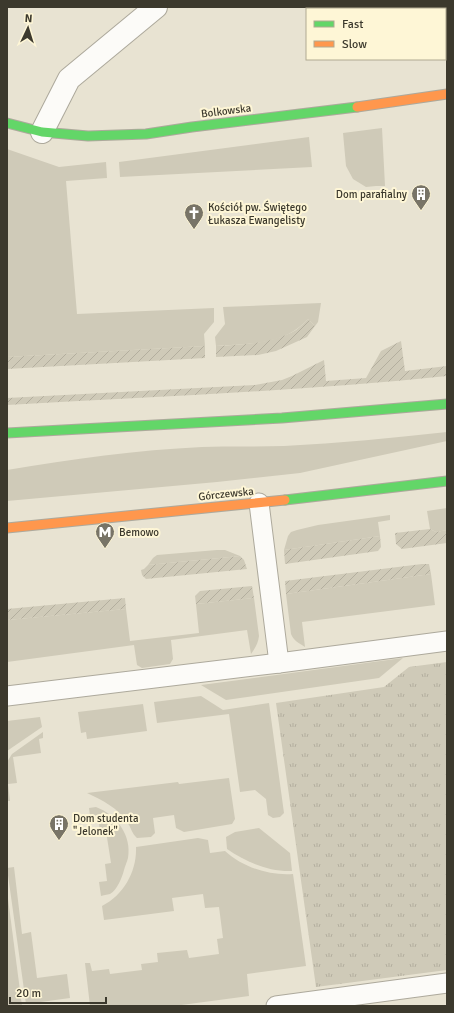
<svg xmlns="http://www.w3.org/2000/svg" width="454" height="1013" viewBox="0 0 454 1013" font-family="Signika,sans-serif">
	<defs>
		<pattern id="park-tufts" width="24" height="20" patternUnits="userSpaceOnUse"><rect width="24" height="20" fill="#cfcab8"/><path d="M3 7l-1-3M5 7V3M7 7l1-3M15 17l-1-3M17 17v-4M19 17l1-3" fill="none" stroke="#b3ae9e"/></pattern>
		<pattern id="garden-furrows" width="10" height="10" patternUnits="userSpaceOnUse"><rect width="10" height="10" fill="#cfcab8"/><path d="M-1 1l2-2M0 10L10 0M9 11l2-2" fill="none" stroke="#b3ae9e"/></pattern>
	</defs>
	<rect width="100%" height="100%" fill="#e8e3d2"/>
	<g fill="#cfcab8">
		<polygon points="382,128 385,186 376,186 366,187 353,179 346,166 343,133"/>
		<polygon points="309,137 312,167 120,177 119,162"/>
		<polygon points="7,149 59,167 106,162 107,178 66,181 77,314 214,308 214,322 204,334 205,346 7,357"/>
		<path d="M321 303 318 322 315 326 308 319C305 322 302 325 298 328 277 345 242 344 216 346L215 337 225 324 223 307Z"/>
		<path d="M447 432V441L300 473 217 482 7 501V470C72 459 137 450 202 447 230 446 257 447 284 446 339 443 393 438 447 432Z"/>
		<polygon points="447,508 447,530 436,532 430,529 427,511"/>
		<polygon points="390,515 390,520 378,522 380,536 284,550 288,536 291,532 297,530 318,525"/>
		<polygon points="217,550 225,550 240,556 148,565 153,558 157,555"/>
		<path d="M431 574 435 605 302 622 305 647C299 643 294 641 291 634L286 594Z"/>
		<path d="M254 598 259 636C258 644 255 648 251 654L247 630 171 640 173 659 170 664 142 668 137 665 134 645 7 662V620L126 609 130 641 199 633 196 604Z"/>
		<polygon points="403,658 379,678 226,700 201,685"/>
		<polygon points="201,696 223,710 269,703 284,813 280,817 273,818 268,815 266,799 255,790 240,792 229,714 157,723 154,702"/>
		<polygon points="143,704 147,731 87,739 86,732 81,733 78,712"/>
		<polygon points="40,717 42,727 7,751 7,721"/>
		<polygon points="43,732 43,738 39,739 41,753 13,757 17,783 8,784 10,801 7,801 7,762 12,754"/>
		<path d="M229 778 235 819 232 824 184 832 176 828 174 815 153 818 155 833 151 837 137 838C132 834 131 827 127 822 118 808 102 800 87 793L178 782 179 784Z"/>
		<path d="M96 807C117 815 132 836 128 858 127 862 125 866 124 870 122 878 117 890 110 894 107 895 103 895 101 896L99 882 107 881 105 864 111 863 106 831 100 832 98 815 90 816 89 808Z"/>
		<path d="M259 828 290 853 292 871C269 872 246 862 227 849L226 837 235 832Z"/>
		<path d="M198 838 208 840 210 853 225 851C242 867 270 876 293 874L306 966 247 974 249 996 174 1006H90L85 963H90L92 971 109 969 110 974 142 970 141 964 158 962 157 953 187 950 189 958 219 954 217 939 223 938 219 907 205 908 203 894 172 898 174 911 104 920 102 906C124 895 137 871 136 847Z"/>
		<polygon points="14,867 22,934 31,932 37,978 67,974 70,998 26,1004 7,868"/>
		<polygon points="7,891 22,1006 7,1006"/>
	</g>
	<polygon fill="url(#park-tufts)" points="447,662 447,970 316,987 276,703 384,687 409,667"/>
	<g fill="url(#garden-furrows)">
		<path d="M308 319 315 326 307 337 276 351 258 355 216 357V346C243 344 272 344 296 330 300 327 304 323 308 319Z"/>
		<path d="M401 341 405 371 447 366V376C301 391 154 397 7 405V398L255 385 282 380 292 376 324 360 326 381 366 378 381 351Z"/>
		<polygon points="205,346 205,358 7,369 7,357"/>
		<polygon points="430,529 436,532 447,530 447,543 402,549 396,544 395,533"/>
		<polygon points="380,536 381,547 378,551 285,564 284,550"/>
		<polygon points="240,556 244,560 247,569 146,579 142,575 141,570 144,569 148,565"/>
		<polygon points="422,564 429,564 431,574 286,594 285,581"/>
		<polygon points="252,586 254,598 196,604 195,596 200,591"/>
		<polygon points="125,598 126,609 7,620 7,609"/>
	</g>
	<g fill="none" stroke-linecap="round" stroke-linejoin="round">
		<defs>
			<g id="lane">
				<polyline points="259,503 279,663"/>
				<polyline points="7,696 279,663 447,641"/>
				<polyline points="276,1006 447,983"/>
			</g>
			<polyline id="street" points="42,132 69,79 156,7"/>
			<g id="fast">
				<polyline points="7,123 42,132 88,136 146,134 192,127 357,107"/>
				<polyline points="7,433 282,418 447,404"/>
				<polyline points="285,500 447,481"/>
			</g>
			<g id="slow">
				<polyline points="357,107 447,94"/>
				<polyline points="7,528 285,500"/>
			</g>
		</defs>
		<use href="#lane" stroke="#ada99c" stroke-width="21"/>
		<use href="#street" stroke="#ada99c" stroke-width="24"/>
		<use href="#fast" stroke="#ada99c" stroke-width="11"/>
		<use href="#slow" stroke="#ada99c" stroke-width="11"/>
		<use href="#lane" stroke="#fcfbf8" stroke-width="19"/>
		<use href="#street" stroke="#fcfbf8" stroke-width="22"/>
		<use href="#fast" stroke="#63d668" stroke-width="9"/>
		<use href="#slow" stroke="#ff974d" stroke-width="9"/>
	</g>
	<defs>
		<symbol id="building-pin" viewBox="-11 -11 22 30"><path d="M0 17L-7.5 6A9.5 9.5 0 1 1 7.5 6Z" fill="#787467" stroke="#fef6d6"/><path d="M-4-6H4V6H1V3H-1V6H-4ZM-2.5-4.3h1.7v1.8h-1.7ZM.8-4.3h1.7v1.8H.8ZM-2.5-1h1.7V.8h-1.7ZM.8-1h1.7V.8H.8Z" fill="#fff"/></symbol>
		<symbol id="church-pin" viewBox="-11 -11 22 30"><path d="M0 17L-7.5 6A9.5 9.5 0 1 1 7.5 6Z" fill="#787467" stroke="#fef6d6"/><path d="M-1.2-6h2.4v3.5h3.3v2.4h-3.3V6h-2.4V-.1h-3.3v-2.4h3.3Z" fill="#fff"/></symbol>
		<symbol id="metro-pin" viewBox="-11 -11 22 30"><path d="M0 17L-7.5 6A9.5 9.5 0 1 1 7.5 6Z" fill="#787467" stroke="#fef6d6"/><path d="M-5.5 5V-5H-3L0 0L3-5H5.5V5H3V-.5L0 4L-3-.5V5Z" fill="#fff"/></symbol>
	</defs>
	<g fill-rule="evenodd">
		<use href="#building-pin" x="410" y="183" width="22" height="30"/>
		<use href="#church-pin" x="183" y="202" width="22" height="30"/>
		<use href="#metro-pin" x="94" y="521" width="22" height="30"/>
		<use href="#building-pin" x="48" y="813" width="22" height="30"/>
	</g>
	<g text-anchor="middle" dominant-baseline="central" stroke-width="4" stroke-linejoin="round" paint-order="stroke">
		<g font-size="11" fill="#3c392d" stroke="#fef6d6">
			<text transform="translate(226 111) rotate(-7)">Bolkowska</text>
			<text transform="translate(226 494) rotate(-6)">Górczewska</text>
		</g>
		<g font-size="11" fill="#3c392d" stroke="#fef6d6" text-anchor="start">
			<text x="407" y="194" text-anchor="end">Dom parafialny</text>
			<text x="208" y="207">Kościół pw. Świętego<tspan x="208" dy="13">Łukasza Ewangelisty</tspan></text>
			<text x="119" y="532">Bemowo</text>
			<text x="73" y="818">Dom studenta<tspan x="73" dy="13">"Jelonek"</tspan></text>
		</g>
	</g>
	<rect width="454" height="1013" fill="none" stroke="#3c392d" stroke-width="16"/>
	<rect x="306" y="8" width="140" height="52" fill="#fef6d6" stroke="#b0aa92"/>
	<rect x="314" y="21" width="20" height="6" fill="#63d668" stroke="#b0aa92"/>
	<text x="342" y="28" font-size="12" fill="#3c392d">Fast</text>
	<rect x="314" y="41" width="20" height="6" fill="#ff974d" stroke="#b0aa92"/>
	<text x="342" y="48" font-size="12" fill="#3c392d">Slow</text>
	<g transform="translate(28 28) rotate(4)" stroke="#fef6d6" stroke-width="3" paint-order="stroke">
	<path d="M0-3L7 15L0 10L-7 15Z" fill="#3c392d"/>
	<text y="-6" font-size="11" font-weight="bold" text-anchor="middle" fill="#3c392d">N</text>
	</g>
	<path d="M10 997v6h96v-6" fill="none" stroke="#3c392d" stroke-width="2"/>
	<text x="16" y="997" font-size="12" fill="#3c392d" stroke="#fef6d6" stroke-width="3" paint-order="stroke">20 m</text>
</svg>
